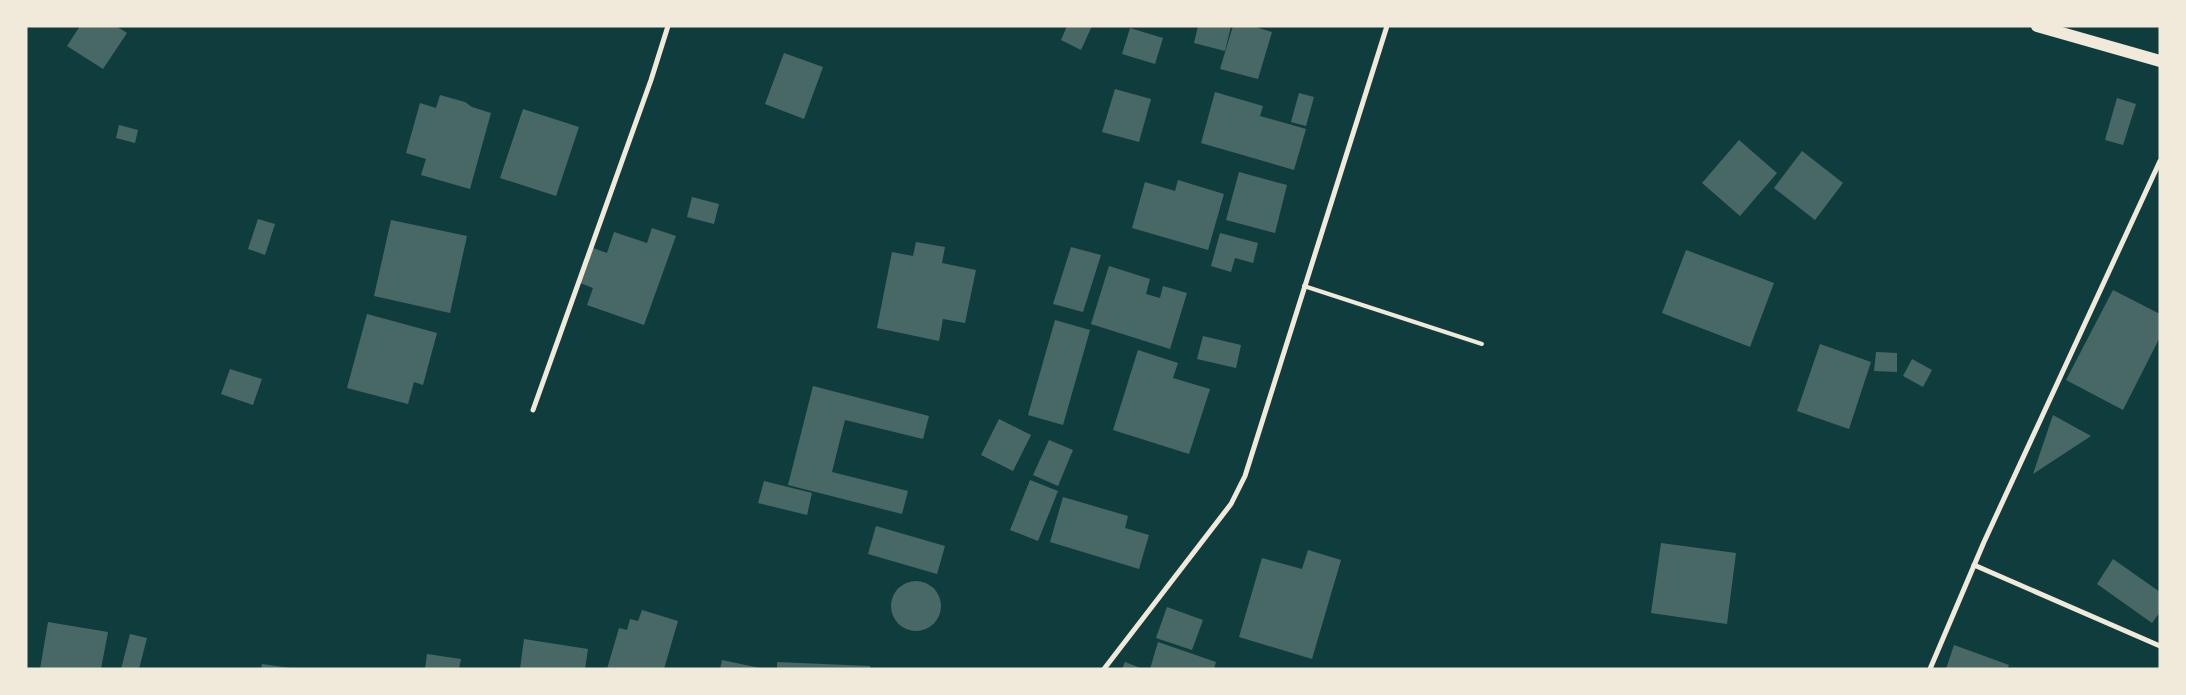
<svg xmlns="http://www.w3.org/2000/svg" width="2186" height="695" viewBox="0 0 2186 695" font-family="Roboto,sans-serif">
	<rect width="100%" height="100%" fill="#0f3d3e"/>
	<g fill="#486865">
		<polygon points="80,26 116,26 127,33 103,69 67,46"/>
		<polygon points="1067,26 1092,26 1081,50 1061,40"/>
		<polygon points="1198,26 1231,26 1225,51 1194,43"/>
		<polygon points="1233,26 1252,26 1272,32 1258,79 1220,69"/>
		<polygon points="1130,28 1163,38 1155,64 1122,54"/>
		<polygon points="784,53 823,67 804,119 765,104"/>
		<polygon points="1115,89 1151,99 1139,142 1102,132"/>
		<polygon points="1215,92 1263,106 1260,116 1306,129 1294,170 1201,143"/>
		<polygon points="1299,93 1314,97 1306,126 1291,122"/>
		<polygon points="440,95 465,102 472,107 491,113 470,189 421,175 426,159 406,153 420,103 436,108"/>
		<polygon points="2117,98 2136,104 2123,145 2105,140"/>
		<polygon points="523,109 579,127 556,196 500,178"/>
		<polygon points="119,125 138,130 135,143 116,138"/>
		<polygon points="1739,140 1777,173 1740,216 1702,183"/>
		<polygon points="1802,151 1843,183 1815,220 1774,188"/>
		<polygon points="1239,172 1287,185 1275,233 1226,220"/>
		<polygon points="1178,180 1224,194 1208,250 1132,228 1145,182 1175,191"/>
		<polygon points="692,197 719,204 714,224 687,217"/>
		<polygon points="258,219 275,224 265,255 248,249"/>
		<polygon points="391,220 467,236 450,313 374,296"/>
		<polygon points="652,228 676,236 644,325 587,305 593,288 580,283 593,248 607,253 614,232 647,243"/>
		<polygon points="1220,233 1258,243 1253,263 1235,258 1231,272 1211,266"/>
		<polygon points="916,242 945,247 942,263 976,270 965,323 943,319 939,341 877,328 892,252 913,256"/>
		<polygon points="1071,247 1101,255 1083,312 1053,304"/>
		<polygon points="1686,250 1774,283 1750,347 1662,313"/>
		<polygon points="1109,266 1150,279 1146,294 1160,298 1163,286 1187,293 1170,349 1091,324"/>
		<polygon points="2113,290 2160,314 2160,337 2123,410 2066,380"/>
		<polygon points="367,314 437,333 423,385 414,382 408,404 347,388"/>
		<polygon points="1055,320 1090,330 1063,425 1028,415"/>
		<polygon points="1203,336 1241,345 1236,368 1197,359"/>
		<polygon points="1820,344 1871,362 1849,429 1797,411"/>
		<polygon points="1138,350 1178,363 1173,378 1210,389 1189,454 1113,430"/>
		<polygon points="1876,352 1897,353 1897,372 1874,371"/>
		<polygon points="1912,359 1932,370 1923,387 1903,376"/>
		<polygon points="230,369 262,379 253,405 221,394"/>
		<polygon points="813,386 929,416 923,439 845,420 832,472 908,491 902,514 788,485"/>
		<polygon points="2053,415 2091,436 2033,474"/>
		<polygon points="999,419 1031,435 1013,471 981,455"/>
		<polygon points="1049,440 1073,450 1058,486 1033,475"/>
		<polygon points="1030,480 1058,491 1038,541 1010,530"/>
		<polygon points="764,481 812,493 807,515 758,503"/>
		<polygon points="1063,497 1128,516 1125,528 1149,535 1139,569 1050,542"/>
		<polygon points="876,526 945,546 937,574 868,554"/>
		<polygon points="1661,543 1736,553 1727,624 1651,613"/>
		<polygon points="1308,550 1341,560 1312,659 1239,637 1262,558 1302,569"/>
		<polygon points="2113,559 2160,592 2160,612 2152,623 2097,584"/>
		<circle cx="916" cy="606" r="25"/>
		<polygon points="1167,607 1203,620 1192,650 1156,638"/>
		<polygon points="642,610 678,621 664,669 607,669 619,628 627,630 630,619 638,621"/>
		<polygon points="48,622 108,632 101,669 40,669"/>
		<polygon points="130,634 147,638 139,669 121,669"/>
		<polygon points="524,639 588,649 585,669 520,669"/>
		<polygon points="1158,642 1216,662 1214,669 1150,669"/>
		<polygon points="1954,645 2009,665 2007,669 1946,669"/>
		<polygon points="427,654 461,659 459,669 425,669"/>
		<polygon points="722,660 760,668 760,669 720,669"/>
		<polygon points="777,662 870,666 870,669 777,669"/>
		<polygon points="1125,662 1143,669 1122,669"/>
		<polygon points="262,664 290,668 290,669 261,669"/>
	</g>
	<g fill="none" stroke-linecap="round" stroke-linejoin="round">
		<polyline stroke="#f1e9da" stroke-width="4" points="1304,286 1482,344"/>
		<g stroke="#f1e9da" stroke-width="5">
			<polyline points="533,410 651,80 668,26"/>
			<polyline points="1974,565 2160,646"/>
			<polyline points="1104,669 1231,504 1245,476 1387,26"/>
			<polyline points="1930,669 1984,542 2160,161"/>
		</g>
		<polyline stroke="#f1e9da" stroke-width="12" points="2037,26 2160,61"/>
	</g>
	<rect width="2186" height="695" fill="none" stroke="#f1e9da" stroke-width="55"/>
</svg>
